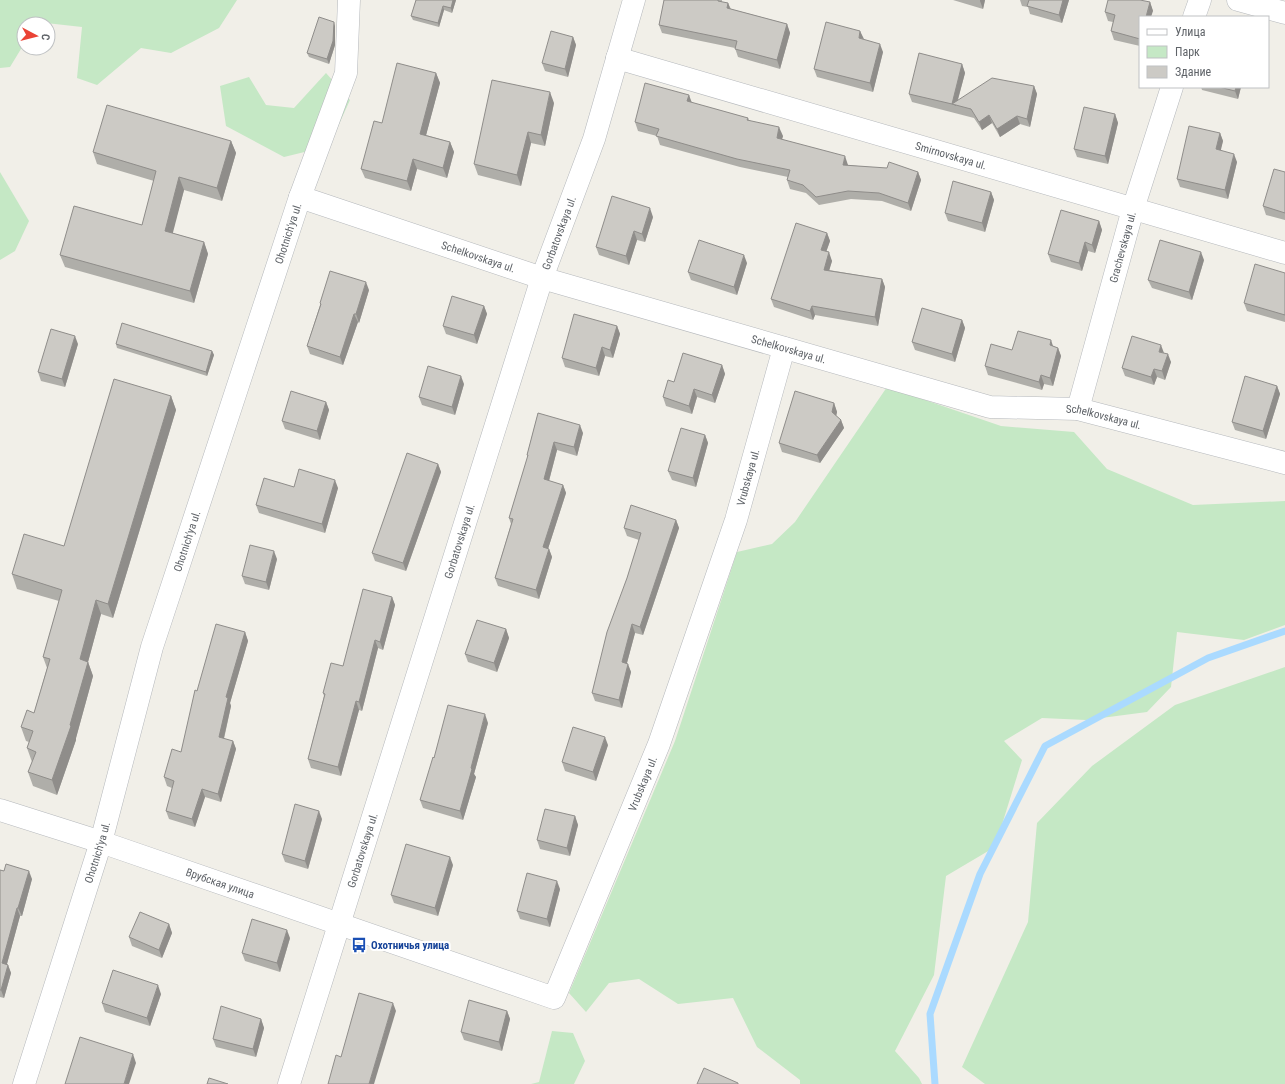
<svg xmlns="http://www.w3.org/2000/svg" width="1285" height="1084" viewBox="0 0 1285 1084" font-family="'Roboto Condensed',sans-serif">
	<rect width="100%" height="100%" fill="#f1efe8"/>
	<g fill="#c5e8c5">
		<polygon points="0,0 237,0 219,28 171,53 141,48 97,85 77,78 82,27 37,22 36,24 24,24 24,44 10,67 0,68"/>
		<polygon points="326,73 350,100 329,146 284,157 226,126 220,86 249,77 266,105 294,108"/>
		<polygon points="0,172 29,221 15,251 0,260"/>
		<polygon points="887,387 1001,426 1074,432 1107,469 1193,505 1285,501 1285,625 1244,640 1177,632 1171,687 1147,712 1086,720 1042,718 1004,741 1022,760 995,847 946,876 934,975 895,1051 919,1078 922,1084 800,1084 800,1080 757,1047 733,998 678,1004 639,979 609,983 586,1012 569,993 675,741 737,552 772,544 795,522"/>
		<polygon points="1285,667 1285,1084 985,1084 962,1067 1028,922 1037,823 1092,766 1175,705"/>
		<polygon points="552,1031 573,1033 585,1061 574,1084 531,1084 539,1082"/>
	</g>
	<g fill="none" stroke-linecap="round" stroke-linejoin="round">
		<polyline stroke="#aadaff" stroke-width="7" points="935,1084 930,1014 980,874 1045,746 1208,658 1285,631"/>
		<defs>
			<g id="street">
				<polyline points="1238,0 1285,13"/>
				<polyline points="1194,17 1200,0"/>
				<path id="s1" d="M617 58 1285 253"/>
				<path id="s2" d="M300 197 542 278 990 407 1078 409 1285 463"/>
				<path id="s3" d="M1078 409 1133 209 1172 87"/>
				<path id="s4" d="M0 810 101 842 554 998 659 744 736 520 784 348"/>
				<path id="s5" d="M24 1084 101 842 152 647 300 197 346 73 349 0"/>
				<path id="s6" d="M289 1084 542 278 594 139 634 0"/>
			</g>
		</defs>
		<use href="#street" stroke="#b5b8bc" stroke-width="23"/>
		<use href="#street" stroke="#fff" stroke-width="22"/>
	</g>
	<g fill="#afaea9">
		<polygon points="416,0 456,0 452,13 444,10 439,27 413,20 411,16"/>
		<polygon points="664,0 722,0 722,2 728,3 731,9 787,24 790,33 780,69 738,57 735,48 662,33 659,25"/>
		<polygon points="953,0 985,0 983,9"/>
		<polygon points="1020,0 1069,0 1062,23 1030,14 1028,7 1022,6"/>
		<polygon points="1150,2 1153,11 1140,17 1140,46 1114,40 1111,31 1113,22 1108,21 1105,12"/>
		<polygon points="335,26 335,45 329,64 309,57 307,53"/>
		<polygon points="860,31 863,39 883,52 873,92 817,77 814,69"/>
		<polygon points="573,37 576,45 568,77 545,71 542,63"/>
		<polygon points="962,64 965,73 958,100 1034,86 1037,94 1030,127 1020,124 1000,137 992,123 982,130 974,118 912,102 909,94"/>
		<polygon points="436,73 440,83 426,135 450,142 454,152 447,178 417,169 411,191 365,178 361,169 382,123"/>
		<polygon points="1201,87 1241,87 1238,99 1202,90"/>
		<polygon points="689,95 691,103 748,118 749,120 783,136 782,139 848,165 918,172 921,180 911,211 882,201 851,199 819,205 806,193 790,189 787,180 788,177 740,167 660,145 657,136 638,131 635,122"/>
		<polygon points="554,103 545,146 531,143 521,186 478,175 474,164"/>
		<polygon points="1115,114 1118,123 1108,164 1077,157 1074,149"/>
		<polygon points="1220,133 1223,141 1220,151 1237,162 1228,199 1180,187 1177,179"/>
		<polygon points="231,141 236,153 222,201 184,190 172,233 204,242 208,254 194,303 65,267 60,255 142,225 154,181 97,164 93,152"/>
		<polygon points="1285,172 1285,220 1266,215 1263,206"/>
		<polygon points="991,192 994,200 985,232 948,221 945,213"/>
		<polygon points="653,217 645,242 637,240 629,265 599,255 596,247"/>
		<polygon points="1099,221 1102,230 1095,253 1088,251 1082,271 1051,262 1048,254"/>
		<polygon points="827,233 830,241 826,252 832,261 829,270 882,279 885,287 878,326 815,315 813,320 774,307 771,299"/>
		<polygon points="1204,260 1192,300 1152,288 1148,280"/>
		<polygon points="747,263 737,295 691,280 688,272"/>
		<polygon points="1285,273 1285,322 1247,311 1244,303"/>
		<polygon points="369,290 359,323 358,322 343,365 310,354 307,346 320,305 320,303"/>
		<polygon points="484,306 487,314 477,344 446,334 443,326"/>
		<polygon points="962,320 965,328 955,362 915,350 912,342"/>
		<polygon points="617,326 620,334 613,358 605,356 599,376 565,367 562,358"/>
		<polygon points="78,344 65,387 41,381 38,372"/>
		<polygon points="116,344 212,351 214,355 207,376 117,348"/>
		<polygon points="1053,346 1058,348 1061,356 1053,386 1044,384 1042,390 988,375 985,366 1012,350"/>
		<polygon points="1164,353 1171,362 1165,380 1157,377 1154,385 1125,376 1122,368"/>
		<polygon points="722,365 725,374 715,403 697,397 692,414 666,406 663,397 674,382"/>
		<polygon points="464,384 455,415 422,405 419,397"/>
		<polygon points="1277,386 1280,394 1266,439 1235,430 1232,422"/>
		<polygon points="171,396 176,410 113,618 101,614 88,662 93,676 76,738 76,740 57,795 33,786 28,772 32,762 27,748 29,742 26,741 21,727 34,713 47,668 43,657 59,601 17,589 12,574 64,546"/>
		<polygon points="326,402 329,410 320,440 285,429 282,421"/>
		<polygon points="834,403 837,412 836,416 841,420 844,428 820,463 782,452 779,443"/>
		<polygon points="538,413 583,433 577,456 557,450 549,481 563,485 566,493 548,549 549,549 552,557 539,599 498,586 495,578 511,524 509,518 528,457 527,455"/>
		<polygon points="705,435 708,443 696,487 672,480 668,471"/>
		<polygon points="438,464 441,472 406,571 375,561 372,553"/>
		<polygon points="294,487 338,488 325,533 259,513 256,505"/>
		<polygon points="676,520 679,528 643,635 635,633 627,663 631,672 622,708 595,701 592,693 639,540 627,536 624,528"/>
		<polygon points="277,559 269,590 245,584 242,576"/>
		<polygon points="392,597 395,605 383,650 378,648 362,711 359,710 341,776 311,768 308,759 324,696 323,693 343,666"/>
		<polygon points="506,629 509,638 497,672 468,662 465,654"/>
		<polygon points="245,632 248,641 230,703 231,706 224,739 233,741 236,749 221,802 205,797 195,827 169,819 166,811 172,788 167,786 164,777 181,752 197,691"/>
		<polygon points="488,723 474,774 476,777 463,820 423,808 420,800 434,758"/>
		<polygon points="608,745 596,781 565,771 562,762"/>
		<polygon points="575,816 578,825 570,856 540,849 537,840"/>
		<polygon points="322,819 308,869 285,862 282,854"/>
		<polygon points="453,865 438,916 394,903 391,895"/>
		<polygon points="0,870 32,879 22,916 20,916 7,964 8,965 11,973 4,998 0,997"/>
		<polygon points="560,889 550,927 520,919 517,911"/>
		<polygon points="169,924 172,933 162,958 132,946 129,937"/>
		<polygon points="290,938 280,972 245,961 242,953"/>
		<polygon points="161,994 150,1026 105,1012 102,1003"/>
		<polygon points="507,1011 510,1019 502,1051 464,1040 461,1032"/>
		<polygon points="261,1019 264,1028 256,1057 216,1047 213,1039"/>
	</g>
	<g fill="#8f8d8a">
		<polygon points="453,0 456,0 452,13 451,8"/>
		<polygon points="980,0 985,0 983,9 980,1"/>
		<polygon points="1063,0 1069,0 1062,23 1059,15"/>
		<polygon points="1150,2 1153,11 1151,17 1146,17"/>
		<polygon points="728,3 731,11 727,8"/>
		<polygon points="443,6 444,10 439,27 438,23"/>
		<polygon points="334,22 335,26 335,45 329,64 327,59"/>
		<polygon points="787,24 790,33 780,69 777,60"/>
		<polygon points="860,31 864,39 859,38"/>
		<polygon points="573,37 576,45 568,77 565,69"/>
		<polygon points="880,44 883,52 873,92 870,83"/>
		<polygon points="962,64 965,73 956,106 952,104 955,113 952,104"/>
		<polygon points="436,73 440,83 424,143 420,134"/>
		<polygon points="1034,86 1037,94 1030,127 1027,119"/>
		<polygon points="1236,87 1241,87 1238,99 1235,91"/>
		<polygon points="550,92 554,103 545,146 541,135"/>
		<polygon points="689,95 692,103 687,101"/>
		<polygon points="1115,114 1118,123 1108,164 1105,156"/>
		<polygon points="989,115 992,123 982,130 979,122"/>
		<polygon points="1017,116 1020,124 1000,137 997,129"/>
		<polygon points="779,127 783,136 780,146 777,138"/>
		<polygon points="528,132 531,143 521,186 517,175"/>
		<polygon points="1220,133 1223,141 1219,158 1216,149"/>
		<polygon points="231,141 236,153 222,201 217,188"/>
		<polygon points="450,142 454,152 447,178 443,168"/>
		<polygon points="1234,154 1237,162 1228,199 1225,190"/>
		<polygon points="845,156 848,165 846,173 843,165"/>
		<polygon points="413,159 417,169 411,191 407,181"/>
		<polygon points="918,172 921,180 911,211 908,203"/>
		<polygon points="179,177 184,190 170,244 165,231"/>
		<polygon points="991,192 994,200 985,232 982,223"/>
		<polygon points="650,208 653,217 645,242 642,234"/>
		<polygon points="1099,221 1102,230 1095,253 1092,245"/>
		<polygon points="634,231 637,240 629,265 626,256"/>
		<polygon points="827,233 830,241 824,258 821,250"/>
		<polygon points="204,242 208,254 194,303 190,291"/>
		<polygon points="1085,242 1088,251 1082,271 1079,263"/>
		<polygon points="829,252 832,261 827,278 824,270"/>
		<polygon points="1201,252 1204,260 1192,300 1189,292"/>
		<polygon points="744,255 747,263 737,295 734,287"/>
		<polygon points="882,279 885,287 878,326 875,317"/>
		<polygon points="366,282 369,290 359,323 356,314"/>
		<polygon points="484,306 487,314 477,344 474,335"/>
		<polygon points="812,306 815,315 813,320 810,311"/>
		<polygon points="354,314 358,322 343,365 340,357"/>
		<polygon points="962,320 965,328 955,362 952,354"/>
		<polygon points="617,326 620,334 613,358 610,350"/>
		<polygon points="75,336 78,344 65,387 62,379"/>
		<polygon points="1051,340 1054,349 1050,345"/>
		<polygon points="1161,345 1164,353 1159,352"/>
		<polygon points="602,347 605,356 599,376 596,368"/>
		<polygon points="1058,348 1061,356 1053,386 1050,378"/>
		<polygon points="212,351 214,355 207,376 206,372"/>
		<polygon points="1168,354 1171,362 1165,380 1162,371"/>
		<polygon points="722,365 725,374 715,403 712,395"/>
		<polygon points="1154,369 1157,377 1154,385 1151,377"/>
		<polygon points="1041,375 1044,384 1042,390 1039,382"/>
		<polygon points="461,376 464,384 455,415 452,407"/>
		<polygon points="1277,386 1280,394 1266,439 1263,431"/>
		<polygon points="694,389 697,397 692,414 689,406"/>
		<polygon points="171,396 176,410 113,618 108,604"/>
		<polygon points="326,402 329,410 320,440 317,431"/>
		<polygon points="834,403 837,412 835,421 832,412"/>
		<polygon points="841,420 844,428 820,463 817,455"/>
		<polygon points="580,425 583,433 577,456 574,447"/>
		<polygon points="705,435 708,443 696,487 693,478"/>
		<polygon points="554,442 557,450 547,488 544,479"/>
		<polygon points="438,464 441,472 406,571 403,563"/>
		<polygon points="335,480 338,488 325,533 322,524"/>
		<polygon points="563,485 566,493 546,555 543,547"/>
		<polygon points="676,520 679,528 643,635 640,627"/>
		<polygon points="549,549 552,557 539,599 536,590"/>
		<polygon points="274,551 277,559 269,590 266,582"/>
		<polygon points="392,597 395,605 383,650 380,642"/>
		<polygon points="96,600 101,614 88,662 93,676 76,738 76,740 57,795 52,780 80,659"/>
		<polygon points="632,624 635,633 625,670 622,662"/>
		<polygon points="506,629 509,638 497,672 494,663"/>
		<polygon points="245,632 248,641 230,703 231,706 222,746 219,737 226,697"/>
		<polygon points="375,640 378,648 362,711 359,702"/>
		<polygon points="628,664 631,672 622,708 619,700"/>
		<polygon points="356,701 359,710 341,776 338,767"/>
		<polygon points="485,714 488,723 474,774 476,777 463,820 460,811"/>
		<polygon points="605,737 608,745 596,781 593,772"/>
		<polygon points="233,741 236,749 221,802 218,794"/>
		<polygon points="202,789 205,797 195,827 192,819"/>
		<polygon points="319,811 322,819 308,869 305,861"/>
		<polygon points="575,816 578,825 570,856 567,848"/>
		<polygon points="450,857 453,865 438,916 435,908"/>
		<polygon points="29,871 32,879 22,916 18,908"/>
		<polygon points="557,881 560,889 550,927 547,919"/>
		<polygon points="17,908 20,916 5,971 2,963"/>
		<polygon points="169,924 172,933 162,958 159,950"/>
		<polygon points="287,930 290,938 280,972 277,963"/>
		<polygon points="8,965 11,973 4,998 1,990"/>
		<polygon points="158,985 161,994 150,1026 147,1018"/>
		<polygon points="393,1003 396,1011 374,1084 369,1084"/>
		<polygon points="507,1011 510,1019 502,1051 499,1042"/>
		<polygon points="261,1019 264,1028 256,1057 253,1049"/>
		<polygon points="133,1054 136,1063 129,1084 124,1084"/>
	</g>
	<g fill="#cccac5" stroke="#8f8d8a">
		<polygon points="416,0 453,0 451,8 443,6 438,23 411,16"/>
		<polygon points="664,0 718,0 718,1 728,3 727,8 787,24 777,60 735,49 737,41 659,25"/>
		<polygon points="1029,0 1063,0 1059,15 1027,6"/>
		<polygon points="1108,0 1140,0 1150,2 1146,17 1140,17 1140,39 1111,31 1115,15 1105,12"/>
		<polygon points="319,17 334,22 333,41 327,59 307,53"/>
		<polygon points="826,22 860,31 859,38 880,44 870,83 814,69"/>
		<polygon points="551,31 573,37 565,69 542,63"/>
		<polygon points="919,53 962,64 952,104 909,94"/>
		<polygon points="397,63 436,73 420,134 450,142 443,168 413,159 407,181 361,169 374,121 382,123"/>
		<polygon points="992,78 1034,86 1027,119 1017,116 997,129 989,115 979,122 971,109 952,104"/>
		<polygon points="492,80 550,92 541,135 528,132 517,175 474,164"/>
		<polygon points="645,83 689,95 687,101 748,118 747,120 779,127 777,138 845,156 843,165 887,168 889,162 918,172 908,203 879,193 848,191 816,197 803,185 787,180 790,170 737,159 656,136 659,129 635,122"/>
		<polygon points="1219,87 1236,87 1235,91"/>
		<polygon points="107,105 231,141 217,188 179,177 165,231 204,242 190,291 60,255 74,206 142,225 156,171 93,152"/>
		<polygon points="1084,107 1115,114 1105,156 1074,149"/>
		<polygon points="1189,126 1220,133 1216,149 1234,154 1225,190 1177,179"/>
		<polygon points="1274,169 1285,172 1285,213 1263,206"/>
		<polygon points="953,181 991,192 982,223 945,213"/>
		<polygon points="612,196 650,208 642,234 634,231 626,256 596,247"/>
		<polygon points="1061,210 1099,221 1092,245 1085,242 1079,263 1048,254"/>
		<polygon points="796,223 827,233 821,250 829,252 824,270 882,279 875,317 812,306 810,311 771,299"/>
		<polygon points="699,240 744,255 734,287 688,272"/>
		<polygon points="1160,240 1201,252 1189,292 1148,280"/>
		<polygon points="1255,264 1285,273 1285,315 1244,303"/>
		<polygon points="330,271 366,282 356,314 354,314 340,357 307,346 321,304 320,303"/>
		<polygon points="452,296 484,306 474,335 443,326"/>
		<polygon points="922,308 962,320 952,354 912,342"/>
		<polygon points="574,314 617,326 610,350 602,347 596,368 562,358"/>
		<polygon points="122,323 212,351 206,372 116,344"/>
		<polygon points="51,329 75,336 62,379 38,372"/>
		<polygon points="1018,331 1051,340 1050,345 1058,348 1050,378 1041,375 1039,382 985,366 991,344 1012,350"/>
		<polygon points="1132,336 1161,345 1159,352 1168,354 1162,371 1154,369 1151,377 1122,368"/>
		<polygon points="683,353 722,365 712,395 694,389 689,406 663,397 668,380 674,382"/>
		<polygon points="428,366 461,376 452,407 419,397"/>
		<polygon points="1245,376 1277,386 1263,431 1232,422"/>
		<polygon points="114,379 171,396 108,604 96,600 80,659 88,662 70,725 71,726 52,780 28,772 36,752 27,748 33,731 21,727 27,710 34,713 50,659 43,657 62,590 12,574 24,534 64,546"/>
		<polygon points="291,391 326,402 317,431 282,421"/>
		<polygon points="795,391 834,403 832,412 841,420 817,455 779,443"/>
		<polygon points="538,413 580,425 574,447 554,442 544,479 563,485 543,547 549,549 536,590 495,578 513,519 509,518 528,455 527,455"/>
		<polygon points="681,428 705,435 693,478 668,471"/>
		<polygon points="407,453 438,464 403,563 372,553"/>
		<polygon points="299,469 335,480 322,524 256,505 264,478 294,487"/>
		<polygon points="631,505 676,520 640,627 632,624 622,662 628,664 619,700 592,693 607,632 627,578 641,533 624,528"/>
		<polygon points="250,545 274,551 266,582 242,576"/>
		<polygon points="363,589 392,597 380,642 375,640 359,702 356,701 338,767 308,759 325,694 323,693 331,663 343,666"/>
		<polygon points="477,620 506,629 494,663 465,654"/>
		<polygon points="216,624 245,632 226,697 228,698 219,737 233,741 218,794 202,789 192,819 166,811 174,781 164,777 172,749 181,752 195,690 197,691"/>
		<polygon points="448,705 485,714 471,768 472,769 460,811 420,800 433,757 434,758"/>
		<polygon points="573,727 605,737 593,772 562,762"/>
		<polygon points="295,804 319,811 305,861 282,854"/>
		<polygon points="545,809 575,816 567,848 537,840"/>
		<polygon points="406,844 450,857 435,908 391,895"/>
		<polygon points="6,864 29,871 18,908 17,908 2,963 8,965 1,990 0,990 0,870 4,871"/>
		<polygon points="527,873 557,881 547,919 517,911"/>
		<polygon points="140,912 169,924 159,950 129,937"/>
		<polygon points="252,919 287,930 277,963 242,953"/>
		<polygon points="113,970 158,985 147,1018 102,1003"/>
		<polygon points="359,993 393,1003 369,1084 328,1084 336,1055 341,1057"/>
		<polygon points="469,1000 507,1011 499,1042 461,1032"/>
		<polygon points="221,1006 261,1019 253,1049 213,1039"/>
		<polygon points="80,1037 133,1054 124,1084 65,1084"/>
		<polygon points="704,1068 738,1083 738,1084 697,1084"/>
		<polygon points="209,1078 228,1084 207,1084"/>
	</g>
	<defs>
		<symbol id="bus-bare" viewBox="-9 -9 18 18"><path d="M-5-6H5V4H4V6H2V4H-2V6H-4V4H-5ZM-3.5-4V0h7V-4ZM-3.5 1.2v1.5H-2V1.2ZM2 1.2v1.5H3.5V1.2Z" fill="#1a4fb4" stroke="#fff" stroke-width="2.5" paint-order="stroke"/></symbol>
	</defs>
	<g fill-rule="evenodd">
		<use href="#bus-bare" x="348" y="934" width="22" height="22"/>
	</g>
	<g text-anchor="middle" dominant-baseline="central" stroke-width="4" stroke-linejoin="round" paint-order="stroke">
		<g font-size="11" fill="#5f6368" stroke="#fff">
			<text stroke="none"><textPath href="#s1" startOffset="348">Smirnovskaya ul.</textPath></text>
			<text stroke="none"><textPath href="#s5" startOffset="891">Ohotnich'ya ul.</textPath></text>
			<text stroke="none"><textPath href="#s6" startOffset="893">Gorbatovskaya ul.</textPath></text>
			<text stroke="none"><textPath href="#s3" startOffset="168">Grachevskaya ul.</textPath></text>
			<text stroke="none"><textPath href="#s2" startOffset="188">Schelkovskaya ul.</textPath></text>
			<text stroke="none"><textPath href="#s2" startOffset="512">Schelkovskaya ul.</textPath></text>
			<text stroke="none"><textPath href="#s2" startOffset="836">Schelkovskaya ul.</textPath></text>
			<text stroke="none"><textPath href="#s4" startOffset="1141">Vrubskaya ul.</textPath></text>
			<text stroke="none"><textPath href="#s5" startOffset="567">Ohotnich'ya ul.</textPath></text>
			<text stroke="none"><textPath href="#s6" startOffset="569">Gorbatovskaya ul.</textPath></text>
			<text stroke="none"><textPath href="#s4" startOffset="817">Vrubskaya ul.</textPath></text>
			<text stroke="none"><textPath href="#s6" startOffset="245">Gorbatovskaya ul.</textPath></text>
			<text stroke="none"><textPath href="#s5" startOffset="243">Ohotnich'ya ul.</textPath></text>
			<text stroke="none"><textPath href="#s4" startOffset="232">Врубская улица</textPath></text>
		</g>
		<g font-size="11" font-weight="bold" fill="#164399" stroke="#fff" text-anchor="start">
			<text x="371" y="945">Охотничья улица</text>
		</g>
	</g>
	<rect x="1139" y="16" width="130" height="72" fill="#ffffff" stroke="#bfc1c3"/>
	<rect x="1147" y="29" width="20" height="6" fill="#ffffff" stroke="#bfc1c3"/>
	<text x="1175" y="36" font-size="12" fill="#5f6368">Улица</text>
	<rect x="1147" y="46" width="20" height="12" fill="#c5e8c5" stroke="#bfc1c3"/>
	<text x="1175" y="56" font-size="12" fill="#5f6368">Парк</text>
	<rect x="1147" y="66" width="20" height="12" fill="#cccac5" stroke="#bfc1c3"/>
	<text x="1175" y="76" font-size="12" fill="#5f6368">Здание</text>
	<g transform="translate(36 36) rotate(97)"><circle r="19" fill="#ffffff" stroke="#bfc1c3"/>
	<path d="M0-3L7 15L0 10L-7 15Z" fill="#ea4335"/>
	<text y="-6" font-size="11" font-weight="bold" text-anchor="middle" fill="#5f6368">С</text>
	</g>
</svg>
